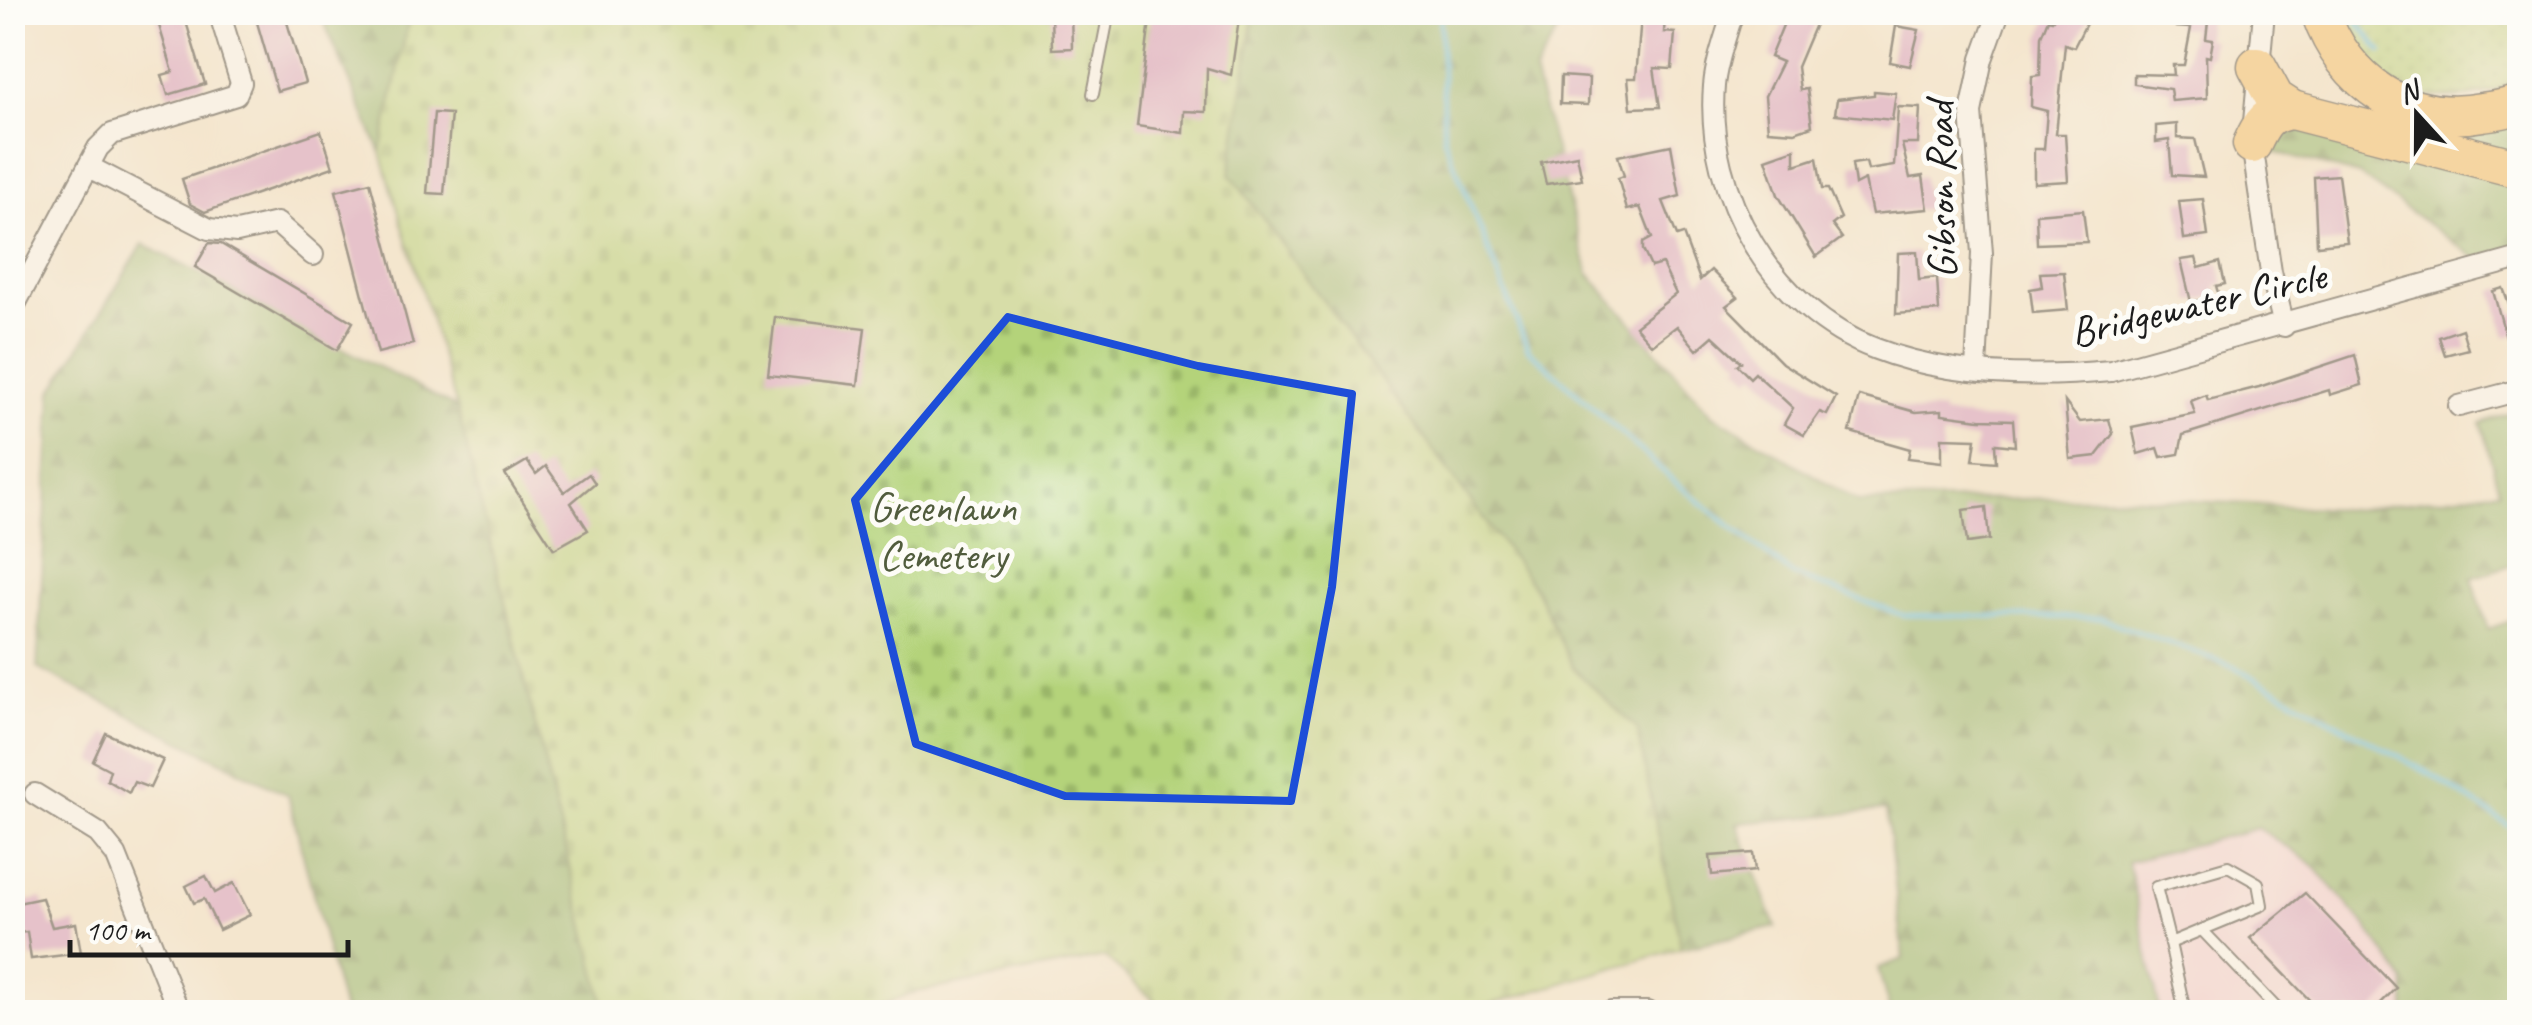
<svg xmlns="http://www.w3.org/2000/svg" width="2532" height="1025" viewBox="0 0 2532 1025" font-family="Caveat,sans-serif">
	<defs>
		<pattern id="grass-dots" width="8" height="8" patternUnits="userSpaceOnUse" patternTransform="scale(2.5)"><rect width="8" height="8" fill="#b4d37a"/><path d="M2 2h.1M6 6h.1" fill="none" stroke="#9ab569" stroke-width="1.8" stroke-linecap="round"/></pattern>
		<pattern id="forest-firs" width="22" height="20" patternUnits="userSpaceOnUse" patternTransform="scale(2.5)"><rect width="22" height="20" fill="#8fb56a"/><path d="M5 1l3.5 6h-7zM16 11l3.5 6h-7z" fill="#749256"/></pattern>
		<pattern id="cemetery-stones" width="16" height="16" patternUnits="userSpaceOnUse" patternTransform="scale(2.5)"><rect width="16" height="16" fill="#b4d37a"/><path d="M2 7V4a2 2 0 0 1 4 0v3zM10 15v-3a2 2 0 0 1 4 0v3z" fill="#9ab569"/></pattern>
	</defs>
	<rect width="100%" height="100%" fill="#fdfcf7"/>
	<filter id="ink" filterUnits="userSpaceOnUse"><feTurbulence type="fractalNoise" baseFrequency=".01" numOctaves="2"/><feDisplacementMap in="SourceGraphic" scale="20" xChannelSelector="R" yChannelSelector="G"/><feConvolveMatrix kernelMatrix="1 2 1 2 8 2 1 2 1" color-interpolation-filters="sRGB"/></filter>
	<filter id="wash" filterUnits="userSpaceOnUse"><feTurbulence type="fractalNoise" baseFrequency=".0048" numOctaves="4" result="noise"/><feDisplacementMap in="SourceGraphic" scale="40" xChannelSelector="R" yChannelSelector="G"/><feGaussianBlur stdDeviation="2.25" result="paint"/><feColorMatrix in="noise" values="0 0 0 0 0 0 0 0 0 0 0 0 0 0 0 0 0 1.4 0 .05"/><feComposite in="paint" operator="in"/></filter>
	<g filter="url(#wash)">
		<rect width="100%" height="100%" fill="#f4e6ce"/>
		<polygon fill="#f5cfdb" points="2258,828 2311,863 2367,927 2404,981 2406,1012 2160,1012 2127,861"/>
		<path fill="url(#grass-dots)" stroke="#68784b" stroke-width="2.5" d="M2331 13H2519V81C2477 101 2427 106 2385 80 2364 68 2346 32 2331 13Z"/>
		<g fill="url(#forest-firs)" stroke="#566843" stroke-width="2.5">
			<polygon points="320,13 410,13 381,153"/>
			<polygon points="1254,13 1568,13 1534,73 1589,274 1712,414 1858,502 2123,497 2356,510 2499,490 2481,423 2519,409 2519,562 2472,578 2488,629 2519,618 2519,710 2510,714 2520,743 2519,1012 2406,1012 2404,980 2367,927 2311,863 2258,828 2128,862 2160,1012 1890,1012 1878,968 1904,959 1886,810 1737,823 1776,927 1681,948 1637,729 1573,668 1536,590 1230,174"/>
			<polygon points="2519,110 2519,166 2470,141 2470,132"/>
			<polygon points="2281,128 2356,140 2519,184 2519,249 2478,260 2359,175 2269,151"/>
			<polygon points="143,244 457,408 606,1012 343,1012 288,795 37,668 52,392"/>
		</g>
		<polygon fill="url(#cemetery-stones)" stroke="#68784b" stroke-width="2.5" points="410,13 1254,13 1230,174 1536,590 1573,668 1637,729 1681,948 1465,1012 1167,1012 1105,957 916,992 864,1012 606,1012 457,408 381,153"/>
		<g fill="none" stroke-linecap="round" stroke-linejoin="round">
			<g stroke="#5fbede" stroke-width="5">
				<polyline points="1440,12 1444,138 1528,349 1676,483 1793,575 1903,615 2100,618 2233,666 2432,775 2520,833"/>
				<polyline points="2349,12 2382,52"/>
			</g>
		</g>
		<g id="blocks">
			<g fill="#d597c5">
				<polygon points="155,12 183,12 205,84 168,95 162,75 173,72"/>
				<polygon points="254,12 284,12 305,83 277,91"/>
				<polygon points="1051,12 1071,12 1072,48 1052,49"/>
				<polygon points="1151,12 1240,12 1231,75 1207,68 1206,112 1184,111 1183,133 1137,126"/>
				<polygon points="2058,12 2092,12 2074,47 2065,44 2056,134 2065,134 2068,181 2034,183 2034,149 2044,149 2047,111 2031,107 2032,76 2040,75 2041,36 2048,19 2052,20"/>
				<polygon points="2177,12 2209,12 2206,39 2213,40 2210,57 2206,56 2207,98 2172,101 2170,89 2134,84 2134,74 2174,75 2173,65 2184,65 2191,28 2176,27"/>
				<polygon points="1788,13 1816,22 1797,67 1800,90 1807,89 1812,126 1795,132 1768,130 1765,96 1782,62 1770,57"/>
				<polygon points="1641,16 1665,17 1664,32 1675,33 1672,69 1654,68 1660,107 1631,108 1628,78 1636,78"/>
				<polygon points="1896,26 1919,30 1910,66 1890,62"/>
				<polygon points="1561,76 1589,78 1588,105 1560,104"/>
				<polygon points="1874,91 1896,93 1892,120 1835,114 1837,99 1874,95"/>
				<polygon points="1898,107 1920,108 1918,144 1902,144 1910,178 1923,176 1928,209 1872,214 1865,180 1855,185 1852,164 1866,162 1868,170 1894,166"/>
				<polygon points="434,113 451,114 444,194 427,193"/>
				<polygon points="2177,124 2177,138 2195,139 2204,177 2172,175 2169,140 2156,142 2156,126"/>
				<polygon points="321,131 333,167 205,212 190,204 182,179"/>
				<polygon points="1671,145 1680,196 1663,201 1677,236 1683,234 1700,280 1711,270 1738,297 1726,306 1782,363 1836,397 1827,415 1820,412 1804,435 1784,424 1793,408 1755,373 1750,378 1737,365 1741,362 1713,336 1697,350 1677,326 1652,345 1635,326 1676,294 1662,264 1651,267 1643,250 1643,243 1652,238 1640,207 1627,210 1618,178 1624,176 1618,156"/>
				<polygon points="1795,149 1795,165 1817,158 1822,189 1828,189 1841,218 1832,225 1842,238 1816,257 1778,195 1766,159"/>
				<polygon points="1577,155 1582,179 1546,184 1541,162"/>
				<polygon points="2338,175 2347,242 2317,245 2314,177"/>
				<polygon points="370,182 413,344 378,353 336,191"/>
				<polygon points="2203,199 2208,236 2184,239 2179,201"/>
				<polygon points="2083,210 2087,242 2037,244 2036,214"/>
				<polygon points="209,243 221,244 353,322 337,350 195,267"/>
				<polygon points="1917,252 1919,280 1937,278 1939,311 1896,314 1898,253"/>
				<polygon points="2196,258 2199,268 2220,262 2225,284 2216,286 2219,296 2191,302 2181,260"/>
				<polygon points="2064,272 2068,310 2033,313 2030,289 2042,287 2040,273"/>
				<polygon points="2503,288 2513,314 2520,313 2520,333 2506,337 2493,291"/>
				<polygon points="775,317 865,328 858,385 768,375"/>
				<polygon points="2462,329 2468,349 2445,355 2439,337"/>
				<polygon points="2355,355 2362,385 2330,395 2329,390 2183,435 2179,454 2161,457 2158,448 2138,454 2132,427 2195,414 2191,401 2206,395 2208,400 2259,387"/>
				<polygon points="1859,396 1916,412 1942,410 1942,414 1980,419 2013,420 2015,446 1995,444 1996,462 1973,460 1976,439 1942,438 1942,462 1908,458 1910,449 1850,432"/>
				<polygon points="2065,402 2080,422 2109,419 2113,434 2096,456 2070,459"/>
				<polygon points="527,461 536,474 546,466 564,492 589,474 595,483 571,503 588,530 554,549 505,474"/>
				<polygon points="1986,507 1989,540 1967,543 1963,510"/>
				<polygon points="106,733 163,760 150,788 134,782 129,793 107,780 110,770 93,761"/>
				<polygon points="1753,853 1755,871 1712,875 1710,856"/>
				<polygon points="206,876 215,893 234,883 250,915 219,930 204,899 194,903 186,886"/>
				<polygon points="2305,893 2396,988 2372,1012 2321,1012 2250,938"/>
				<polygon points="42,898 52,927 76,923 81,953 31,959 27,932 18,933 13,904"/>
			</g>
		</g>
	</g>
	<g filter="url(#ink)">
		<use href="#blocks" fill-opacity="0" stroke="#3c3a37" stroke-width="2.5"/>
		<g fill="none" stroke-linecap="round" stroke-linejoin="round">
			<defs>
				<g id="service">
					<polyline points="1093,94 1109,12"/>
					<polygon points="2228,866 2258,883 2262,905 2170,943 2156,887"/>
					<polyline points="2203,931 2280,1012"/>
					<polyline points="2170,943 2185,1012"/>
				</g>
				<g id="minor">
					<path d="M1733 12C1726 36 1716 62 1714 86 1705 195 1774 311 1876 349 1949 377 2035 378 2111 371L2520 258"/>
					<polyline points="2264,12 2252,144 2271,272 2284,326"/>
					<polyline points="89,167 209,229 237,232 277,223 313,255"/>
					<polyline points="12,310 98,148 112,134 236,95 241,83 219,12"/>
					<polyline points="1976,369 1982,253 1971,112 1982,59 1999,12"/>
					<polyline points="2459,406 2520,390"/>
					<polyline points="35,794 98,833 116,855 179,1012"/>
					<polyline points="1611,1012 1647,1012"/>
				</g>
				<g id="motorway">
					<path d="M2320 12C2345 83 2406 126 2482 112 2495 110 2508 109 2520 103"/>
					<polyline points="2257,66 2275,99 2292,110 2520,169"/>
					<path d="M2252 144C2262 123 2267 113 2292 110"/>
				</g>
			</defs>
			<use href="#service" stroke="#3c3a37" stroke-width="14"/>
			<use href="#minor" stroke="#3c3a37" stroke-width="24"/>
			<use href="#motorway" stroke="#3c3a37" stroke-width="41"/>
			<use href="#service" stroke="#fff" stroke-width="10"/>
			<use href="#minor" stroke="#fff" stroke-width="20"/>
			<use href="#motorway" stroke="#f7c06b" stroke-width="38"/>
		</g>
	</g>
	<path d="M0 0H2532V1025H0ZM1008 317 1198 366 1352 394 1332 587 1291 801 1065 796 916 744 855 500Z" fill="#f4e6ce" fill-opacity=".55" fill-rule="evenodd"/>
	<path fill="none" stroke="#1d4ed8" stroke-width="8" stroke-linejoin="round" d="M1008 317 1198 366 1352 394 1332 587 1291 801 1065 796 916 744 855 500Z"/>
	<g text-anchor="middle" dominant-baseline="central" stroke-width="10" stroke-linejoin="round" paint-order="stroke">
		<g font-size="42" fill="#1c1c1c" stroke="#fdfcf7">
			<text transform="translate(1941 190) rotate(-91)">Gibson Road</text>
			<text transform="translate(2198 304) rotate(-13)">Bridgewater Circle</text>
		</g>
		<g font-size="42" fill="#515c3d" stroke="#fdfcf7">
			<text x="943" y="507">Greenlawn<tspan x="943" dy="48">Cemetery</tspan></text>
		</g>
	</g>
	<rect width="2532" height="1025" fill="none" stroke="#fdfcf7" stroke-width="50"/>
	<g transform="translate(2417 115) rotate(339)" stroke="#fdfcf7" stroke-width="8" paint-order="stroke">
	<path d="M0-8L18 38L0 25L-18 38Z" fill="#1c1c1c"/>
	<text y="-15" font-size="28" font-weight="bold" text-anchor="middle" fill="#1c1c1c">N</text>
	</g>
	<path d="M70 940v15h278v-15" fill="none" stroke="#1c1c1c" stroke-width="5"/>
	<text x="85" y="940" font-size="30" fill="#1c1c1c" stroke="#fdfcf7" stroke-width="8" paint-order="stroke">100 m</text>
</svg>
